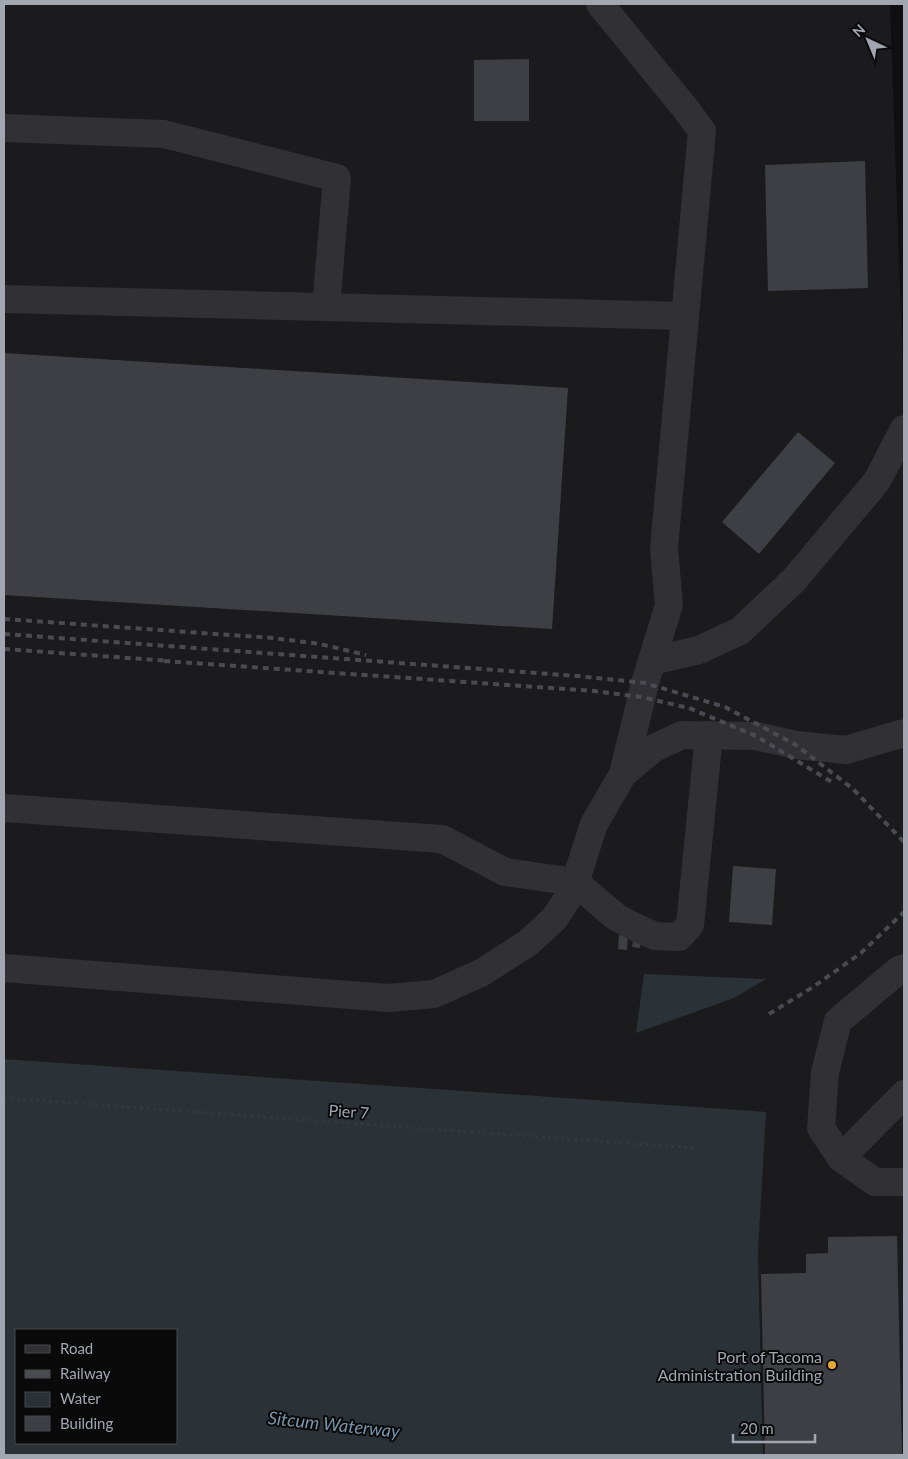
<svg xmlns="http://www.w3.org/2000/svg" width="908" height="1459" viewBox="0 0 908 1459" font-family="Lato,sans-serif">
	<rect width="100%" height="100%" fill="#0f0f11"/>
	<polygon fill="#1b1b1d" points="4,4 890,4 904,402 904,1455 763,1455 758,1252 765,1113 4,1059"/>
	<g fill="#2a3238" fill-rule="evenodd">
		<polygon points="644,974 766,979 734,998 636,1033"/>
		<path d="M4 1059 766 1112 758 1252 763 1455H4ZM16 1330H176V1443H16Z"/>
	</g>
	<g fill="#3e3f44">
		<polygon points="529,59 529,121 474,121 474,60"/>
		<polygon points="865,161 868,288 768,291 765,165"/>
		<polygon points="4,353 568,388 552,629 4,595"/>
		<polygon points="798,432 835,463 759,554 722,522"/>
		<polygon points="733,866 776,869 772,925 729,922"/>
		<polygon points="619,935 628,936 627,950 618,949"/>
		<polygon points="633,940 641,940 640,948 632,947"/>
		<polygon points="897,1236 902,1455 765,1455 761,1274 806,1273 806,1254 828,1253 828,1237"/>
	</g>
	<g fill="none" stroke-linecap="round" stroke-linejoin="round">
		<polyline stroke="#37383c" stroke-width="3" stroke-dasharray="2.5 4" stroke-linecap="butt" points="4,1098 693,1148"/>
		<g stroke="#313135" stroke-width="28">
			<polyline points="600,4 685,108 702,131 664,548 669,605 645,683 623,774"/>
			<polyline points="4,128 164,134 337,178 326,307"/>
			<polyline points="4,299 685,316"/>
			<polyline points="652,661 699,650 740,631 794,580 877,481 904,429"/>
			<polyline points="4,808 442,839 505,872 575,882 616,917 633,926 655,936 679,937 690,925 709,735"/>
			<polyline points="4,968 389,998 434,994 481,973 528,943 554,919 572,892 594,824 623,774 654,748 682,735 756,736 796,745 846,750 904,733"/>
			<polyline points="904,968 899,970 838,1021 825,1072 821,1128 841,1158 875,1182 904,1182"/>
			<polyline points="841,1158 904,1094"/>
		</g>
		<g stroke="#4a4b50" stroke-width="4" stroke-dasharray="6 5" stroke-linecap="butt">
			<polyline points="4,619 273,638 320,644 366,655"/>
			<polyline points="4,634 577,676 645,683 725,707 796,745 853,789 904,842"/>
			<polyline points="4,649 170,661"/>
			<polyline points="164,661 594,691 641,697 689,708 756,736 835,784"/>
			<polyline points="769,1014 813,987 861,953 904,912"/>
		</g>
	</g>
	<circle fill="#e5a833" stroke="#0a0a0b" stroke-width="2" cx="832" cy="1365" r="5"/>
	<g text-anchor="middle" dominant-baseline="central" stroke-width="4" stroke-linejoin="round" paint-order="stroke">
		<g font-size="16" fill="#a1a6b1" stroke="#0a0a0b">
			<text transform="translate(349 1111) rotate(4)">Pier 7</text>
		</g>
		<g font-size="16" fill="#a1a6b1" stroke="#0a0a0b" text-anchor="end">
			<text x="822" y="1356">Port of Tacoma<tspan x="822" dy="18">Administration Building</tspan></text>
		</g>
		<g font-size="18" font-style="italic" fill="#7994aa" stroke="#0a0a0b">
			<text transform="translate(334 1424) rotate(6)">Sitcum Waterway</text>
		</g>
	</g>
	<rect width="908" height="1459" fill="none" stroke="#a1a6b1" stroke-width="10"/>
	<rect x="15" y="1329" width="162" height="115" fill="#0a0a0b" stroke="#46484d"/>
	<rect x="25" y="1345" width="25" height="8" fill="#313135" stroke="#46484d"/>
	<text x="60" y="1354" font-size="15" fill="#a1a6b1">Road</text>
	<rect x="25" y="1370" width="25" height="8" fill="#4a4b50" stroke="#46484d"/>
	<text x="60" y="1379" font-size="15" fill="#a1a6b1">Railway</text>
	<rect x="25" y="1392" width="25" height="15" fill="#2a3238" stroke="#46484d"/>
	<text x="60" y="1404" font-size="15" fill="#a1a6b1">Water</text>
	<rect x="25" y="1416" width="25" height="15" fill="#3e3f44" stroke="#46484d"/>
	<text x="60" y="1429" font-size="15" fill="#a1a6b1">Building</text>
	<g transform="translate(868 40) rotate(316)" stroke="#0a0a0b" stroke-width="4" paint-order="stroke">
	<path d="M0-4L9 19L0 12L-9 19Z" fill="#a1a6b1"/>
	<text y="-8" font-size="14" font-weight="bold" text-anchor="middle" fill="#a1a6b1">N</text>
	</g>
	<path d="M733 1434v8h82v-8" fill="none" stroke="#a1a6b1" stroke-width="2.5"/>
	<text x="740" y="1434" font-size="15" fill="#a1a6b1" stroke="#0a0a0b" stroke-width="4" paint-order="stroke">20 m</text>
</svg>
